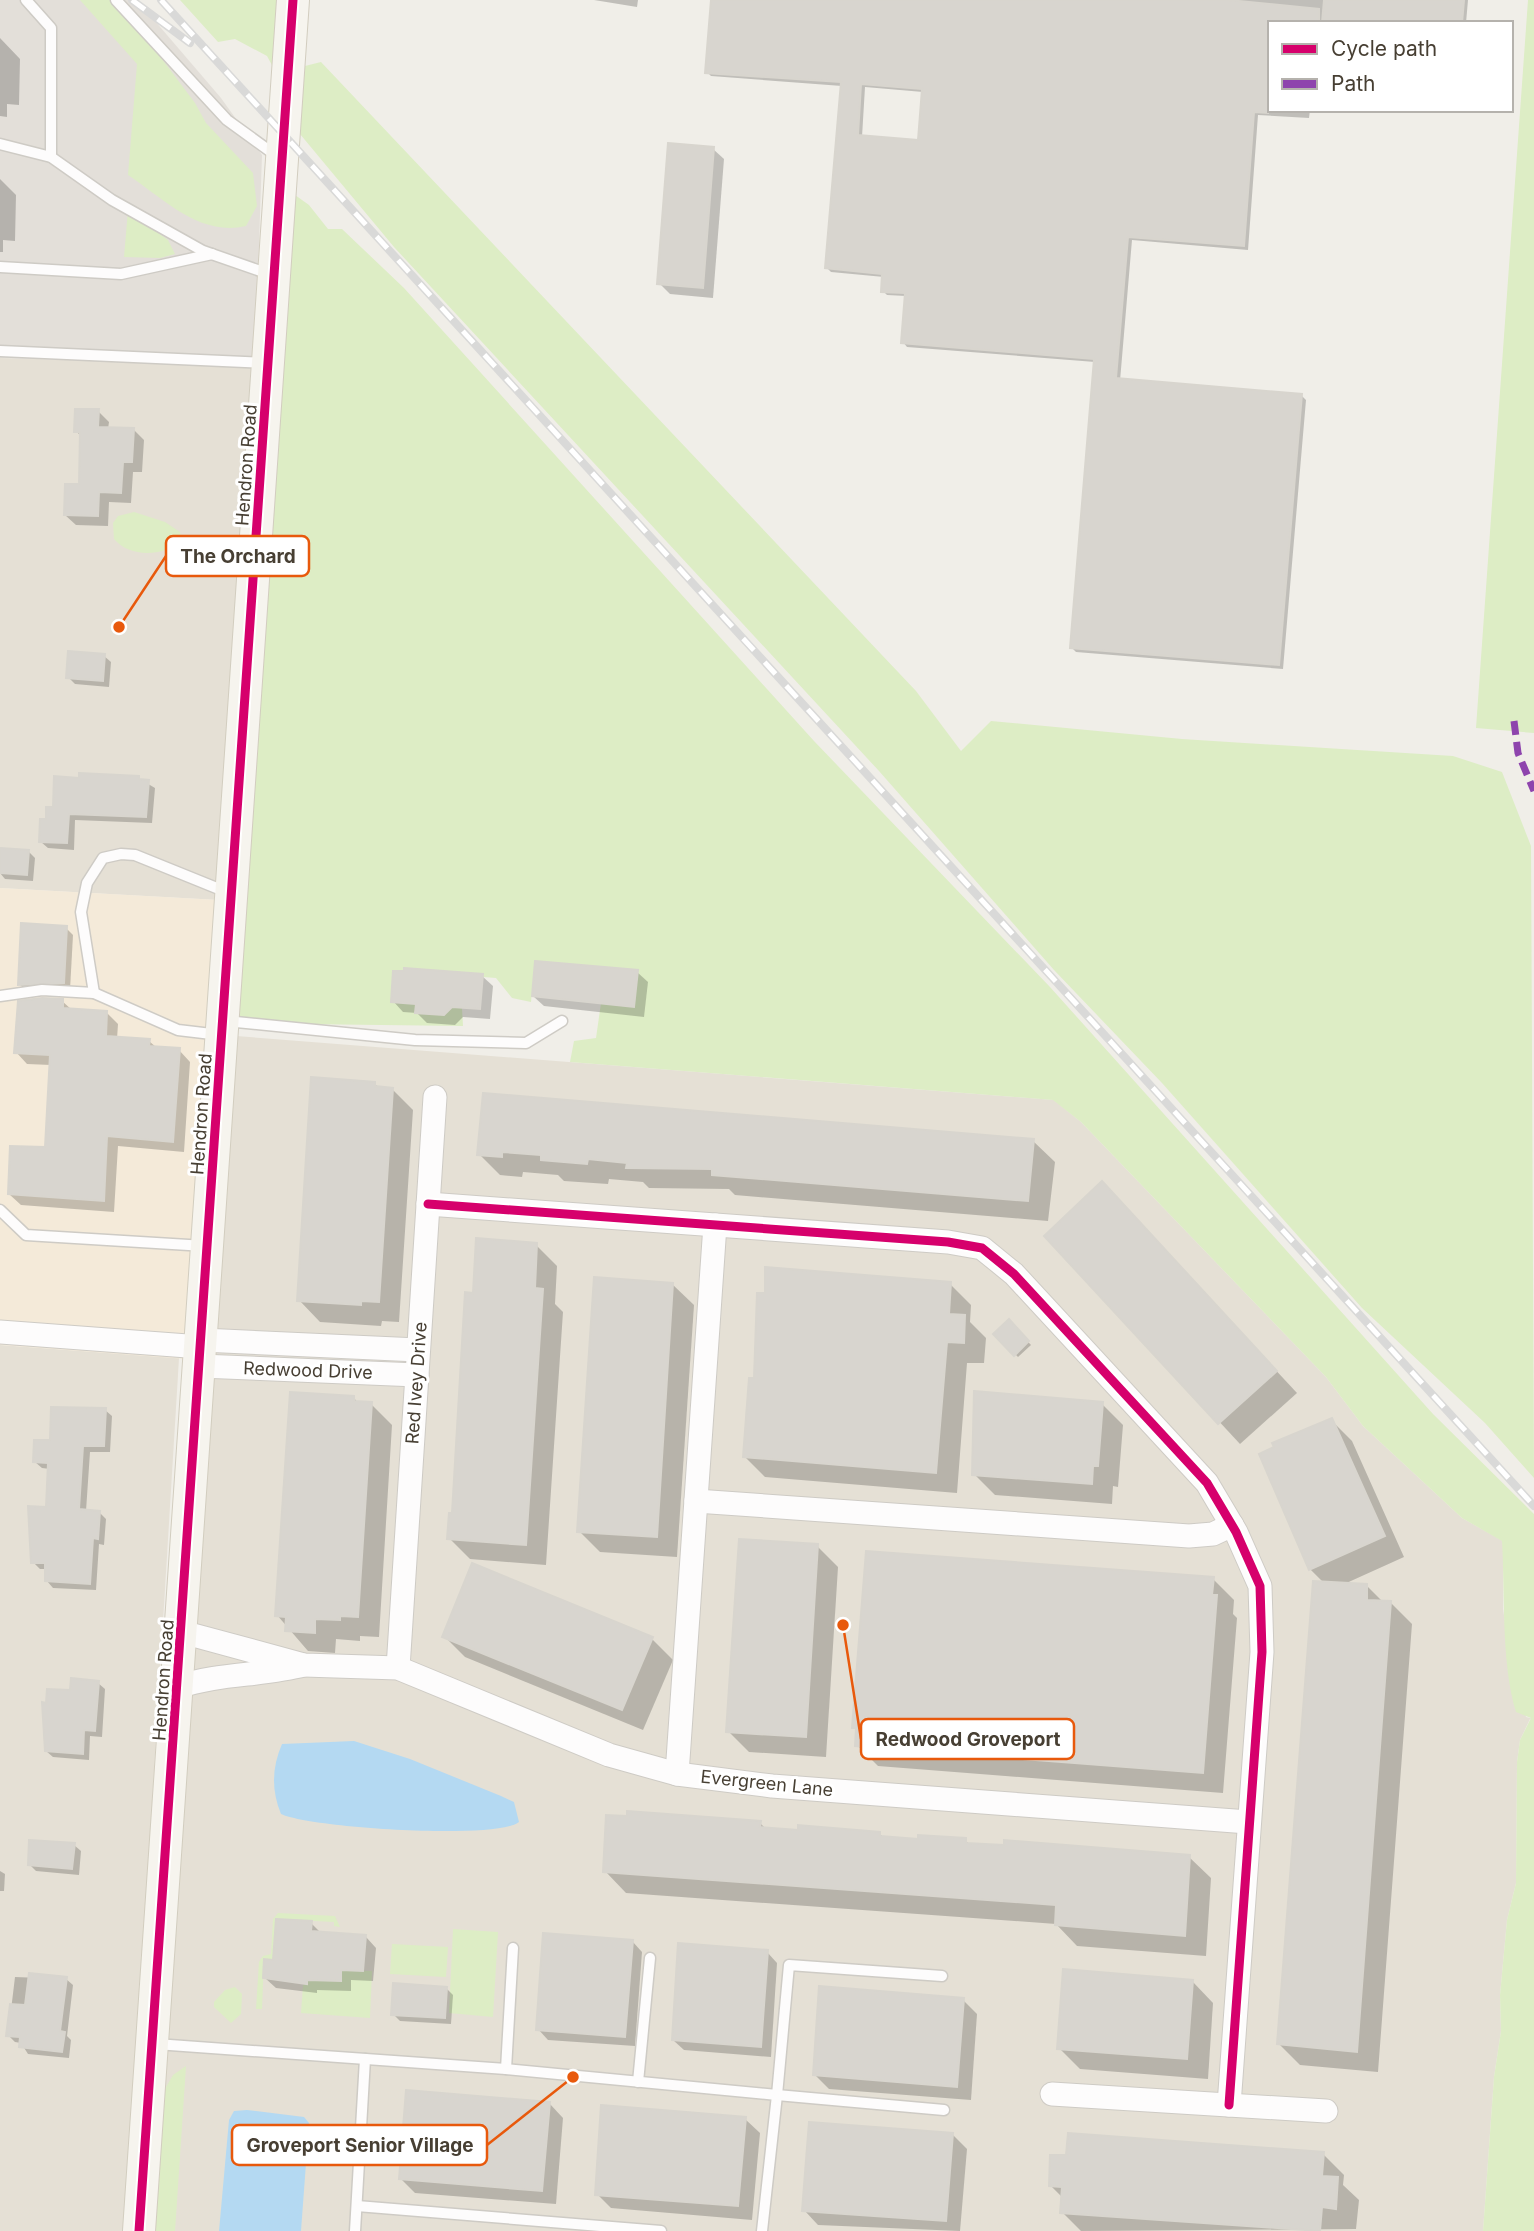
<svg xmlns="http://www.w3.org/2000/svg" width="1534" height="2231" viewBox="0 0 1534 2231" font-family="Inter,sans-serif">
	<rect width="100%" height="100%" fill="#f0eee8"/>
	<g fill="#e5e0d5">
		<polygon points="0,358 255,365 219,900 0,888"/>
		<polygon points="223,1035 1054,1100 1081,1122 1326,1377 1363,1426 1462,1518 1503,1541 1503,1609 1508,1641 1526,1717 1534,1719 1530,1719 1520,1740 1517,1762 1516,1883 1507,1920 1500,1995 1501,2031 1494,2077 1483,2231 140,2231"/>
		<polygon points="0,1345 179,1358 126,2231 0,2231"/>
	</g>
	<polygon fill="#f4ead9" points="0,888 219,900 186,1359 0,1345"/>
	<polygon fill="#e3dfd9" points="0,0 137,0 221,98 262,155 255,365 0,358"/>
	<g fill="#ddedc5">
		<path d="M80 0H110L159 55 195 103 206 123 253 173 257 206 246 226C200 237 164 199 128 175L137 64Z"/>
		<polygon points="180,0 279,0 273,67 267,56 235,39 218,42"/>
		<polygon points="1528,0 1534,0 1534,733 1476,728"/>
		<polygon points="321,62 916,691 961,751 991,721 1182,739 1453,756 1502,772 1531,846 1534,1478 1485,1423 1362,1308 1162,1083 1054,970 879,771 394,247 295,128 301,67"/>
		<path d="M295 195 309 205 328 229H342L404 288 814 741 1050 987 1433 1414 1534 1514V2231H1483L1494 2077 1501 2031 1500 1995 1507 1920 1516 1883 1517 1762 1520 1740 1531 1718 1516 1712C1501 1664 1505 1592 1502 1541L1462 1518 1363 1426 1326 1377 1081 1122 1053 1100 570 1062 574 1041 596 1038 601 1003 634 1006 637 970 535 961 531 1002 512 998 496 978 483 977V974L404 968V971H393L391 1002 416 1004V1013L439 1015 452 1007 462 1008 463 1026 299 1024 234 1017Z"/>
		<polygon points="128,210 168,240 175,254 160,258 124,257"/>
		<path d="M134 512 165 522 180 532 182 542C162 556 130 558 114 539L113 523 118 516Z"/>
		<polygon points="278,1913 335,1916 340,1927 334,1926 334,1922 276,1919 273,1960 264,1959 262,2009 256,2009 259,1962 263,1956 271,1954 273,1919"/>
		<polygon points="453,1929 498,1932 493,2017 449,2013"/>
		<polygon points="392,1944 448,1947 446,1977 390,1974"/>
		<polygon points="341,1970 372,1971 370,2018 301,2013 303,1985 307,1984 307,1980 340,1981"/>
		<polygon points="235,1987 242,1994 241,2014 231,2023 214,2007 214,2002 225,1990"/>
		<polygon points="186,2066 175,2231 153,2231 162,2094 173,2075"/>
	</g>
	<g fill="#b4d9f2">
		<path d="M354 1741 410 1759 501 1796 514 1802 519 1822C497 1840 310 1828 281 1814 271 1790 272 1767 282 1744Z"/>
		<polygon points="247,2110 304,2117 309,2123 301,2231 219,2231 229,2120 234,2111"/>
	</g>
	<g fill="#0003" fill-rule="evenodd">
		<polygon points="594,0 638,0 637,7"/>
		<path d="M712 0H1468L1466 23H1270V110H1310L1309 118 1258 115 1248 250 1132 240 1120 381 1301 395 1306 400 1283 669 1076 652 1072 648 1095 362 907 347 903 342 906 296 887 295 883 291 884 277 831 272 827 268 842 86 711 76 707 72ZM865 87 923 92 919 142 862 137Z"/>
		<polygon points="0,38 20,59 19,105 7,104 7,117 0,116"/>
		<polygon points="713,149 724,159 713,298 670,294 659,283"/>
		<polygon points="0,179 16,195 15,241 3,240 3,252 0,252"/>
		<polygon points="98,411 109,422 108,429 134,430 144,440 142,472 133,472 131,503 109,502 108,526 76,525 65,515 81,486 82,437 76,431"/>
		<polygon points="104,656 111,662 109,687 75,684 68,677"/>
		<polygon points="138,778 155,788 152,823 75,820 74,850 48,848 41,842 55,809 80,779"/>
		<polygon points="0,849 28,851 35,858 33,881 5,879 0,873"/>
		<polygon points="66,928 73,935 70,990 27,991 20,985"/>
		<polygon points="637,972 648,982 644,1017 544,1006 533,996"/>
		<polygon points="482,976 493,986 490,1019 463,1017 455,1025 427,1023 417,1013 403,1012 393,1001"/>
		<polygon points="62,1001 72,1010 107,1013 118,1024 117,1039 149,1041 157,1048 179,1050 190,1062 184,1152 118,1146 114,1212 21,1205 9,1194 46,1149 51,1065 27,1064 16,1052"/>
		<polygon points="374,1083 379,1088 392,1089 413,1110 399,1322 382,1321 381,1326 320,1322 299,1300"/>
		<polygon points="485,1095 1033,1141 1055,1162 1048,1221 735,1195 729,1189 649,1188 643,1182 609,1179 608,1184 564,1181 558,1175 523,1172 522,1177 500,1175 479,1154"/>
		<polygon points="1102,1183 1297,1393 1240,1444 1047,1236"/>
		<polygon points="536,1245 557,1266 555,1304 563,1312 546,1565 470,1559 449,1538 475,1294"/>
		<polygon points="672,1284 694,1305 677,1557 600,1552 579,1531"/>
		<polygon points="950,1284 971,1305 970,1322 986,1338 984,1363 967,1363 957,1493 765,1477 744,1456"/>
		<polygon points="1009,1322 1031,1345 1018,1357 996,1334"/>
		<polygon points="354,1398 358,1403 371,1404 392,1425 379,1637 360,1636 360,1641 336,1639 335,1653 308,1651 277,1615"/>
		<polygon points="1102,1404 1123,1425 1118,1487 1113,1486 1112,1504 995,1495 974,1474"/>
		<polygon points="105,1410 112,1416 110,1452 90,1452 86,1511 99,1512 106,1519 104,1545 99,1544 96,1590 53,1588 47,1581 47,1569 40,1569 33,1562 48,1509 50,1469 42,1468 35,1462 51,1442"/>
		<polygon points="1331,1420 1352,1441 1404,1557 1342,1585 1367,1586 1383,1602 1391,1603 1412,1624 1378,2072 1300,2065 1279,2044 1325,1584 1310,1569 1276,1448"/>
		<polygon points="817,1546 838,1567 826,1757 749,1752 728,1731"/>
		<polygon points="1213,1579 1234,1600 1233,1614 1237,1618 1223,1793 878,1766 857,1745 858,1731 854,1727"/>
		<polygon points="444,1636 652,1639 673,1660 643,1730 465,1657"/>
		<polygon points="98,1683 105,1689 102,1737 90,1736 89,1760 53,1757 46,1751 43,1704"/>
		<polygon points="760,1823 766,1829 879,1833 884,1838 965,1840 970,1845 1189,1857 1211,1878 1206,1956 1077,1946 1056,1924 626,1893 605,1871"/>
		<polygon points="74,1845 81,1851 79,1875 36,1871 29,1864"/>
		<polygon points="0,1871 5,1874 4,1891 0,1891"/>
		<polygon points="311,1923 322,1934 366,1937 376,1948 373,1981 351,1980 351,1991 317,1990 317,1993 276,1988 265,1978"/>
		<polygon points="632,1941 642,1952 635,2046 548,2040 538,2029"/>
		<polygon points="767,1952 777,1963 771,2057 684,2050 673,2040"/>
		<polygon points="15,1977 66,1979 73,1985 67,2036 71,2040 69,2058 28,2054 21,2043 15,2042 8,2035"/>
		<polygon points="1192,1981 1213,2003 1208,2079 1080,2069 1059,2048"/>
		<polygon points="446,1988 453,1995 451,2024 400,2021 393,2014"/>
		<polygon points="963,2000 977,2014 971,2100 829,2089 815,2075"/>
		<polygon points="549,2103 563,2118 556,2204 415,2193 401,2179"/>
		<polygon points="745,2119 760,2133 752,2220 611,2208 597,2194"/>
		<polygon points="952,2134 967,2149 960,2231 818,2225 804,2210"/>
		<polygon points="1323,2154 1344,2175 1343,2185 1359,2200 1356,2229 1081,2231 1062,2212 1063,2198 1051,2186"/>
	</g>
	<g fill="#d8d5cf" stroke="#d8d5ce" stroke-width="2" fill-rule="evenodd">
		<path d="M711 0H1229L1319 9V23H1270L1268 113 1254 112 1244 246 1128 237 1116 378 1302 394 1279 665 1070 648 1094 359 901 343 905 293 881 292 882 274 825 268 841 82 705 73ZM861 84 922 89 918 140 858 135Z"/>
		<polygon points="1324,0 1464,0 1462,23 1322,23"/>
		<polygon points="668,143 714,147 703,288 657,284"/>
		<polygon points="75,409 99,409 98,427 134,428 132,462 123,462 121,493 99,492 98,516 64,515 65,484 79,484 80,432 74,432"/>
		<polygon points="68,651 105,654 103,681 66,678"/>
		<polygon points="79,773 139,776 139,779 149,780 146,817 69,814 67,843 39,842 40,819 46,819 46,807 53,807 54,776 79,778"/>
		<polygon points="0,848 29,850 27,875 0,873"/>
		<polygon points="21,923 67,926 64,983 18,985"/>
		<polygon points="535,961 638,970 634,1007 532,996"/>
		<polygon points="404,968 483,974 480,1009 452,1007 444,1015 415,1013 416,1004 391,1002 393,971 404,971"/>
		<polygon points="42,998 63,999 63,1008 107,1011 106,1036 150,1039 149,1046 180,1048 173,1142 107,1136 104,1201 8,1194 10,1146 45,1147 50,1055 14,1053 18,1001"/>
		<polygon points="311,1077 375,1082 375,1086 393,1088 379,1302 361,1301 361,1305 297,1301"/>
		<polygon points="483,1093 1034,1139 1028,1201 712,1175 712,1169 626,1168 627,1163 588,1159 587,1164 541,1160 541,1155 502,1152 502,1157 477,1155"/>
		<polygon points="1102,1181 1277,1371 1218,1424 1044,1236"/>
		<polygon points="476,1238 537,1243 535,1288 543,1289 526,1545 447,1539 449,1513 452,1513 465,1292 473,1293"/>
		<polygon points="765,1267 951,1282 949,1314 965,1315 964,1343 947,1342 936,1473 743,1457 749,1378 754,1378 757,1293 765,1293"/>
		<polygon points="594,1277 673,1283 657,1537 577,1532"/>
		<polygon points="1009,1319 1029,1341 1014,1356 993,1334"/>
		<polygon points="974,1391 1103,1402 1098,1466 1093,1466 1092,1484 972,1475"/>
		<polygon points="290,1392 354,1396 354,1401 372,1402 358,1617 340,1616 340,1620 315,1619 315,1633 285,1631 286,1617 275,1616"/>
		<polygon points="51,1407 106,1408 104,1446 83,1446 79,1509 100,1511 98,1539 93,1538 90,1584 45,1581 45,1563 31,1563 28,1506 46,1507 48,1463 33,1462 34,1440 50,1440"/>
		<polygon points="1332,1418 1385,1536 1309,1570 1259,1454 1274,1447 1272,1443"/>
		<polygon points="739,1539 818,1544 806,1737 726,1732"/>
		<polygon points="866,1551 1214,1577 1212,1595 1217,1595 1203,1773 855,1746 856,1728 852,1728"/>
		<polygon points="472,1563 653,1637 622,1710 442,1637"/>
		<polygon points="1313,1581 1367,1584 1367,1600 1391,1601 1357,2052 1277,2044"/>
		<polygon points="71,1678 99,1681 95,1731 84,1730 83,1754 45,1751 42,1702 46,1703 47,1689 70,1690"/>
		<polygon points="627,1811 761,1821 760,1827 798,1830 798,1825 880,1832 880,1836 918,1839 918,1835 966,1838 966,1843 1004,1845 1004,1840 1190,1855 1185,1936 1055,1925 1056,1905 603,1872 606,1815 627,1816"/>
		<polygon points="29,1840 75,1843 72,1869 28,1865"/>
		<polygon points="276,1919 312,1921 311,1931 366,1935 363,1971 341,1970 341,1981 307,1980 307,1984 263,1978 264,1959 273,1960"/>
		<polygon points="543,1933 633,1940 625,2037 536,2030"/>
		<polygon points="678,1943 768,1950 761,2047 672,2040"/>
		<polygon points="1063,1969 1193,1980 1187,2059 1057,2049"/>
		<polygon points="29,1973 67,1977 60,2031 65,2032 62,2052 19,2047 20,2037 6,2036 10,2004 25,2005"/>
		<polygon points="393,1983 447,1987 445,2018 391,2015"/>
		<polygon points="819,1986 964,1998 957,2087 813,2075"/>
		<polygon points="406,2090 550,2102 542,2191 399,2179"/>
		<polygon points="601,2105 746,2117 738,2206 595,2195"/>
		<polygon points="809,2122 953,2133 946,2221 802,2211"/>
		<polygon points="1068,2133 1324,2152 1322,2176 1338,2177 1336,2209 1322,2207 1320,2231 1060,2213 1062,2187 1049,2186 1050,2155 1066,2155"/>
	</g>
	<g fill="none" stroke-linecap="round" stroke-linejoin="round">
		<defs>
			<g id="lane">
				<polyline points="26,0 51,28 51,157"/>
				<polyline points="116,0 227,120 278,157"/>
				<polyline points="0,144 51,157 112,200 203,251 269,274"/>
				<polyline points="0,267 121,274 212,254"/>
				<polyline points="0,351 267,363"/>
				<polyline points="94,993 81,912 87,883 103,858 121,854 135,855 229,893"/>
				<polyline points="0,996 42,990 94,993 178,1030 220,1035"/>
				<polyline points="226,1021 415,1040 526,1043 562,1021"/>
				<polyline points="0,1210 26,1235 205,1246"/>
				<polyline points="942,1976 789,1965 777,2095 944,2110"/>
				<polyline points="156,2044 506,2069 777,2095 762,2231"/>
				<polyline points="506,2069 513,1948"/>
				<polyline points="638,2082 650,1958"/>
				<polyline points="357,2206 661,2231"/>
				<polyline points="355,2231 365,2059"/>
			</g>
			<g id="street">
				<polyline points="428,1204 948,1242 982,1248 1014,1274 1207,1483 1236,1532 1260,1586 1262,1652 1229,2105"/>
				<polyline points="0,1332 201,1347"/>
				<polyline points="202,1340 418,1350"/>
				<polyline points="200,1366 417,1375"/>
				<polyline points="696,1501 1189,1536 1213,1534 1232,1525"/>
				<polyline points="182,1632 304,1665 398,1668 609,1755 677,1774 772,1786 1248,1822"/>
				<polyline points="398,1668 435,1097"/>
				<path d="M178 1687C219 1673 262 1676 304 1665"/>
				<polyline points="677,1774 715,1225"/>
				<polyline points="1052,2094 1326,2111"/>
			</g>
			<polyline id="secondary" points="139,2231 293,0"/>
		</defs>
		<use href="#lane" stroke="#cecbc5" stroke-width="13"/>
		<use href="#street" stroke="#cecbc5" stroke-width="25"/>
		<use href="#secondary" stroke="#d2cdbf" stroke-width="34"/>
		<use href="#lane" stroke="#fdfcfc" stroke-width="10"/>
		<use href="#street" stroke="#fdfcfc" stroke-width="23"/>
		<use href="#secondary" stroke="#f6f4ee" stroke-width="32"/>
		<defs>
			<g id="rail">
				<polyline points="132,0 190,43"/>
				<polyline points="161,0 1534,1506"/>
			</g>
		</defs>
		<use href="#rail" stroke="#d9d9d8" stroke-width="8"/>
		<use href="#rail" stroke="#fff" stroke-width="5" stroke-dasharray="16" stroke-linecap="butt"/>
		<polyline stroke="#8e44ad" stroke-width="7" stroke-dasharray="14 7" stroke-linecap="butt" points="1514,721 1518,753 1534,791"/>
		<defs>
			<g id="cycleway">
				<polyline points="428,1204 948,1242 982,1248 1014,1274 1207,1483 1236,1532 1260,1586 1262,1652 1229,2105"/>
				<polyline points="139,2231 293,0"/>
			</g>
		</defs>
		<use href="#cycleway" stroke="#fff" stroke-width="13"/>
		<use href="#cycleway" stroke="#d6006c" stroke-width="9"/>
	</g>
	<g text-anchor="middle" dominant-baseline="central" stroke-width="6" stroke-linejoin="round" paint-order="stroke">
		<g font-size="18" fill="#473f33" stroke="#fff">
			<text transform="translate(246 465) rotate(-86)">Hendron Road</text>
			<text transform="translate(201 1114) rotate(-86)">Hendron Road</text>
			<text transform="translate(308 1370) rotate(2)">Redwood Drive</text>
			<text transform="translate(416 1383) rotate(-86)">Red Ivey Drive</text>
			<text transform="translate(163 1680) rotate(-86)">Hendron Road</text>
			<text transform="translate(767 1783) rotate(6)">Evergreen Lane</text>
		</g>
	</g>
	<path fill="none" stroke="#e8590c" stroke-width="2.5" d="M119 627L166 556M843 1625L861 1739M573 2077L487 2145"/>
	<g fill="#e8590c" stroke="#fff" stroke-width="2.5">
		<circle cx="119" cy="627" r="7"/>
		<circle cx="843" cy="1625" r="7"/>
		<circle cx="573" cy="2077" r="7"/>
	</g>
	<g fill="#fff" stroke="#e8590c" stroke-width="2.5">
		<rect x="166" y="536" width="143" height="40" rx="7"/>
		<rect x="861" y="1719" width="213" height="40" rx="7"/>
		<rect x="232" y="2125" width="255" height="40" rx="7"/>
	</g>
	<g font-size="19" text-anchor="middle" font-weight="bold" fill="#473f33">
		<text x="238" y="563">The Orchard</text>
		<text x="968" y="1746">Redwood Groveport</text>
		<text x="360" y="2152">Groveport Senior Village</text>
	</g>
	<rect x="1268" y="21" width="245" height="91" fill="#ffffff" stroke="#b5b2ad" stroke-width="2"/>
	<rect x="1282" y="44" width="35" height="10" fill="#d6006c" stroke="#b5b2ad" stroke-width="2"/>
	<text x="1331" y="56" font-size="21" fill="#473f33">Cycle path</text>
	<rect x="1282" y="79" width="35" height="10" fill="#8e44ad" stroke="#b5b2ad" stroke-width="2"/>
	<text x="1331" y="91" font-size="21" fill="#473f33">Path</text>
</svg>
